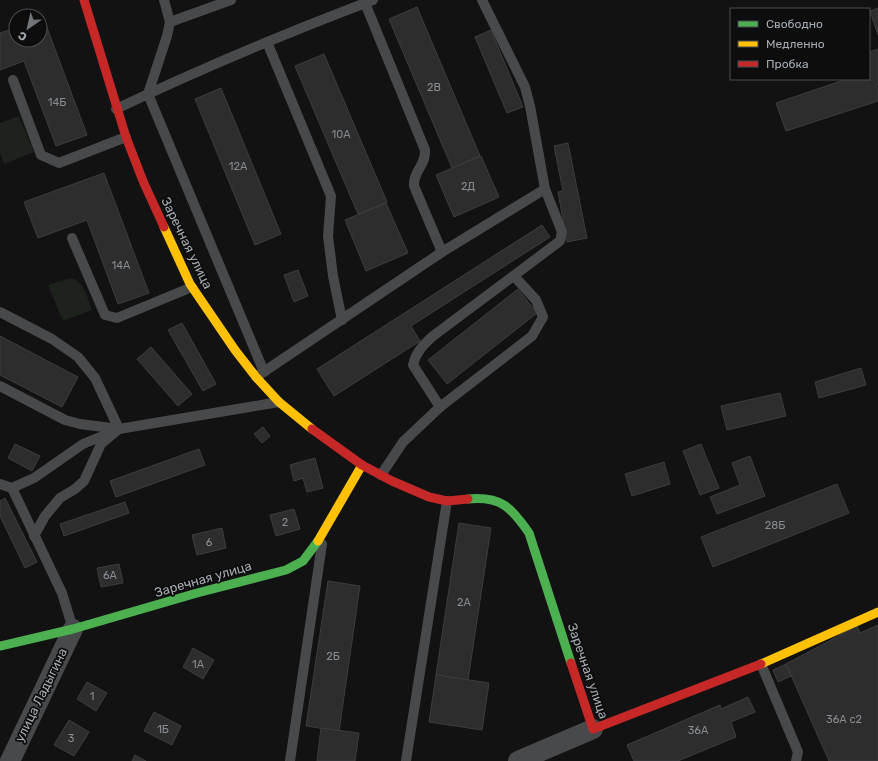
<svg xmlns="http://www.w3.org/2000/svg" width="878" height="761" viewBox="0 0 878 761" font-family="Rubik,sans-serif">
	<rect width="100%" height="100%" fill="#121213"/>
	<g fill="#1d221d">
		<polygon points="19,116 34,152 4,164 0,153 0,123"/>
		<path d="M71 278C84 281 88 299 92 310L63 321 48 285Z"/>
	</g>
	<g fill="#2d2d2e" stroke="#3b3d3f">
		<polygon points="417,7 480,156 452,168 389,19"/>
		<polygon points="878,8 878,35 870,11"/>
		<polygon points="43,17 87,135 56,146 24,61 0,70 0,33 16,28 16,40 40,40 40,19"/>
		<polygon points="491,30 523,107 507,113 475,37"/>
		<polygon points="878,49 878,85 876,85 878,90 878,101 786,131 776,103 847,79 869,79 869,52"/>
		<polygon points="324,54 387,202 358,214 295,66"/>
		<polygon points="221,88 281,234 255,245 195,99"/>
		<polygon points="568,143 587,238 567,242 558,192 563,191 554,146"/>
		<polygon points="481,156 499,197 454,217 436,175"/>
		<polygon points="104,173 149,293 118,304 87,220 38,238 24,202"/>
		<polygon points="386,203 408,253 366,271 345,220"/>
		<polygon points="542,225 550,237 411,326 420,341 334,396 317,369"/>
		<polygon points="298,270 308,296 294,302 284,275"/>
		<polygon points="518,289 537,313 447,384 428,360"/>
		<polygon points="182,323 216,384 203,391 168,330"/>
		<polygon points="0,336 78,377 62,407 0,375"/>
		<polygon points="151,347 192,394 178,406 137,359"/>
		<polygon points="861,368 866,385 819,398 815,382"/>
		<polygon points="780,393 786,416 727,430 721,406"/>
		<polygon points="263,427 270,436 262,443 254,434"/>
		<polygon points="15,444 40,456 32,471 8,458"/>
		<polygon points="701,444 719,488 700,495 683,451"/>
		<polygon points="199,449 205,465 116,497 110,481"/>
		<polygon points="750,456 765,496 717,514 710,497 740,485 732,463"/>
		<polygon points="315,458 323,488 307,492 303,478 294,481 290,465"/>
		<polygon points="664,462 670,484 632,496 625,474"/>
		<polygon points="837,484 849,513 713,567 701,537"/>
		<polygon points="5,498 37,562 25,568 0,516 0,501"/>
		<polygon points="125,502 129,513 64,536 60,524"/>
		<polygon points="294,509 300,529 276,536 270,515"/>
		<polygon points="459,523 491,528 468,680 436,675"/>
		<polygon points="222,528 226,548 197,555 192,535"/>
		<polygon points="119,564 123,583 101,587 97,568"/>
		<polygon points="328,581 360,586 339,731 306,726"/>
		<polygon points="878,625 878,761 829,761 786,664 857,626 860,633"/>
		<polygon points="193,648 214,660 203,679 183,667"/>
		<polygon points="786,664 791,676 778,682 773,670"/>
		<polygon points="436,675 489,683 482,730 429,722"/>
		<polygon points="87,682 107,693 96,711 77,699"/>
		<polygon points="748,697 755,712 731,722 736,737 678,761 634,761 627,745 720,705 721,709"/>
		<polygon points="154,712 181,726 172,745 144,731"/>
		<polygon points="69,720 89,732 74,756 54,745"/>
		<polygon points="321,728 359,733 355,761 317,761"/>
		<polygon points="135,755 146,761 132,761"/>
	</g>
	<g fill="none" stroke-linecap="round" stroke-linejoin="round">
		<g stroke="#47494b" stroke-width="10">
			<polyline points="164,0 170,22 167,36 148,94 264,372"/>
			<path d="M365 3 425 150C426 166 413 171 414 186L442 252"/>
			<polyline points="170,22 231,0"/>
			<polyline points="267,42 331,196 328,236 333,276 342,320"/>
			<polyline points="13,80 41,155 59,163 126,137"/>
			<path d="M116 109C200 69 286 33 373 0"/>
			<polyline points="72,238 105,315 117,318 192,287"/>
			<polyline points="0,312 52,339 78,357 95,378 119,429"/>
			<polyline points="256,377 442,252 545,189 530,106 525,87 482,0"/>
			<polyline points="0,386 65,420 80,424 119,429 279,402"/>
			<path d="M440 407 413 365C416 352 423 345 433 336L560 241 562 232 545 189"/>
			<polyline points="381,475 403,442 440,407 532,336 543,317 536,300 514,276"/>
			<polyline points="0,484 12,488 34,478 83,444 112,432"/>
			<polyline points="12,488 62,593 73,629"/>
			<polyline points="34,536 45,516 60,498 75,489 84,481 101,444 119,429"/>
			<polyline points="761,664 798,752 796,761"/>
			<polyline points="290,761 322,544"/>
			<polyline points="406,761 447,501"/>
		</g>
		<g stroke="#47494b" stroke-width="20">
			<polyline points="10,761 73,629"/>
			<polyline points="518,761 593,729"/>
		</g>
		<g stroke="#4caf50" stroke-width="9">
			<path d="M468 499C501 496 511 507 529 533L571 663"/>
			<polyline points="0,646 73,629 197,593 286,570 303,561 318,541"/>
		</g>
		<g stroke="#ffc107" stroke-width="9">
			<polyline points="164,227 190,284 235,350 256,377 279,402 312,429"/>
			<polyline points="318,541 362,465"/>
			<polyline points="761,664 878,612"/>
		</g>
		<g stroke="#c62828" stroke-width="9">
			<polyline points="84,0 126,137 143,181 164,227"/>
			<polyline points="312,429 362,465 392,481 429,497 447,501 468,499"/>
			<polyline points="571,663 593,729 761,664"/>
		</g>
	</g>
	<g text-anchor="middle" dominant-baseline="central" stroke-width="3.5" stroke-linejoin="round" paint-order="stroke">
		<g font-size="11" fill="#868c91">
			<text x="434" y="87">2В</text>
			<text x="57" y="102">14Б</text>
			<text x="341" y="134">10А</text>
			<text x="238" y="166">12А</text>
			<text x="468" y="186">2Д</text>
			<text x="121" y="265">14А</text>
			<text x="285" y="522">2</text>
			<text x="775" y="525">28Б</text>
			<text x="209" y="542">6</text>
			<text x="110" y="575">6А</text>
			<text x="464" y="602">2А</text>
			<text x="333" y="656">2Б</text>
			<text x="198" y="664">1А</text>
			<text x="92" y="696">1</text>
			<text x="844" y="719">36А с2</text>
			<text x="163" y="729">1Б</text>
			<text x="698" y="730">36А</text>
			<text x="71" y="738">3</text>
		</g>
		<g font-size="13" fill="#a4abb2" stroke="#0d0d0e">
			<text transform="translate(187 243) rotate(64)">Заречная улица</text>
			<text transform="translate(203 579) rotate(-16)">Заречная улица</text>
			<text transform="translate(588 671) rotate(71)">Заречная улица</text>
			<text transform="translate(41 695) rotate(-64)">улица Ладыгина</text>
		</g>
	</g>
	<rect x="730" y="8" width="140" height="72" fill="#0d0d0e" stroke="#494c50"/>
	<rect x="738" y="21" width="20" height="6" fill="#4caf50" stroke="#494c50"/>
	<text x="766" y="28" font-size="12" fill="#a4abb2">Свободно</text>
	<rect x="738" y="41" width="20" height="6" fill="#ffc107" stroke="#494c50"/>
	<text x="766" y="48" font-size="12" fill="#a4abb2">Медленно</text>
	<rect x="738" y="61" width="20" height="6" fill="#c62828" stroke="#494c50"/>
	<text x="766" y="68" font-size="12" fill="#a4abb2">Пробка</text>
	<g transform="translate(28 28) rotate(214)"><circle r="19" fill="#0d0d0e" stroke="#494c50"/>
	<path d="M0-3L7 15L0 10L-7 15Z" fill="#71757a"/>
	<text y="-6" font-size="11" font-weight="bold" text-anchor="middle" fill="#a4abb2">С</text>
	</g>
</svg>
